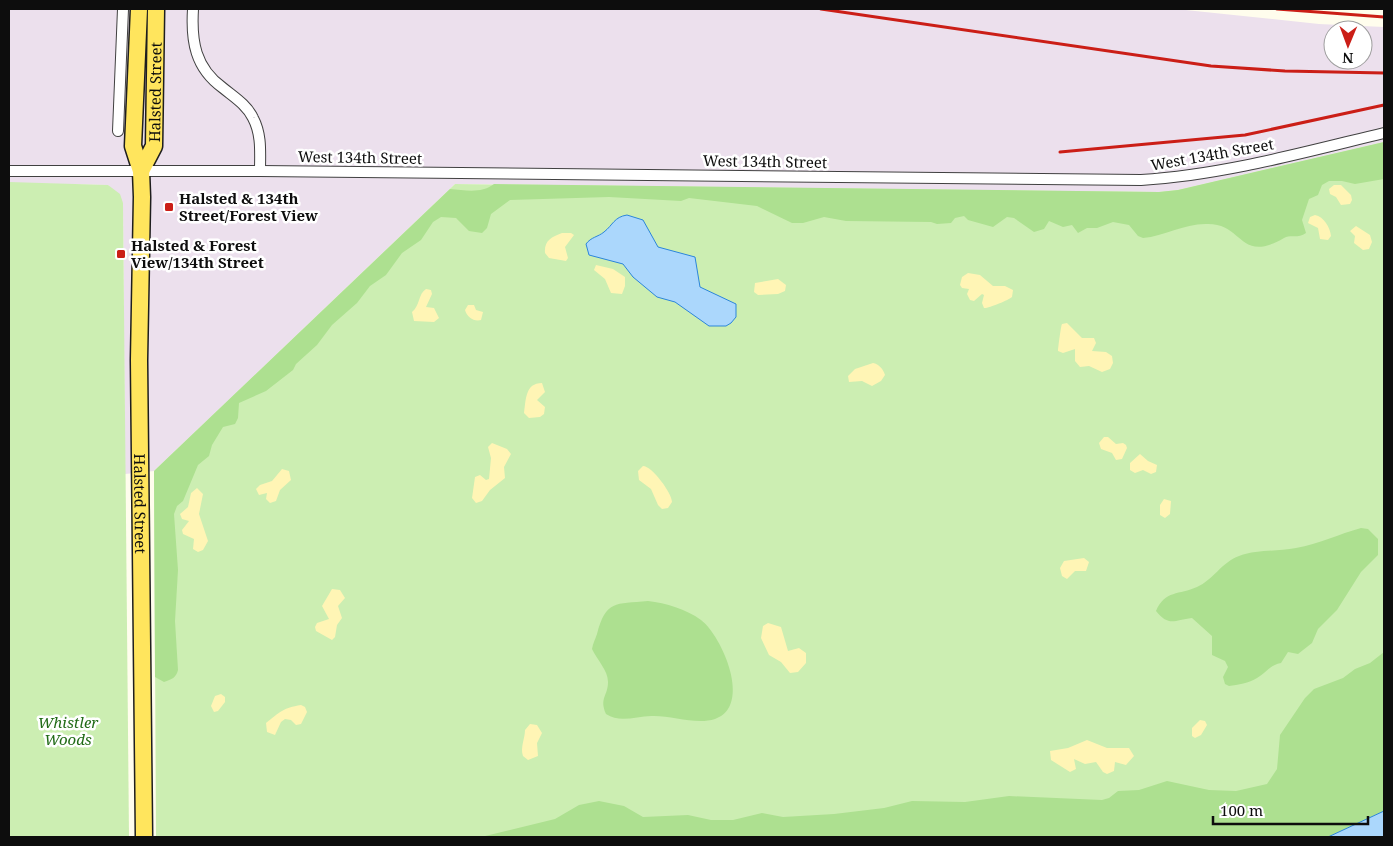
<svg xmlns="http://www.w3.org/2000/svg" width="1393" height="846" viewBox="0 0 1393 846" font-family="'Noto Serif',serif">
	<rect width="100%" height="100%" fill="#fffded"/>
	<path fill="#ece0ed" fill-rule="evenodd" d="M9 9H1176L1319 24 1384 27V142L1178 190 1159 192 455 184 154 471 125 474 123 203 108 185 9 183ZM1333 30H1363V60H1333Z"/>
	<g fill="#cceeb2">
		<polygon points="1384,142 1384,811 1328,837 156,837 154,471 455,184 1159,192 1178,190"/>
		<polygon points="9,182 108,185 120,194 123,203 129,837 9,837"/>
	</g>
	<g fill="#ade090">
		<path d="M1384 142V179L1355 184 1342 181H1329L1322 185 1318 195 1309 199 1302 220 1306 233C1298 239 1291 234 1284 238 1239 264 1244 224 1208 224 1185 223 1165 236 1143 238L1138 236 1129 225 1113 222 1097 228H1087L1078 233 1072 225 1063 227 1049 221 1044 229 1034 232 1014 218 1007 217 993 227 968 220 964 216 955 218 951 223 937 224 931 222 846 221 824 217 803 223H792L757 206 689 198 681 201 609 197 510 200 491 214 487 228 482 233 469 231 456 218 441 217 433 222 421 240 402 253 386 275 370 286 357 303 332 325 317 345 296 364 293 370 266 391 239 403 238 418 235 424 223 427 212 445 209 456 198 465 183 501 177 506 174 514 178 570 175 621 178 670C176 678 172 679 164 682L155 677 154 471 450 189C465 190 481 194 494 184L1159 192 1178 190Z"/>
		<path d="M1361 528 1368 529 1378 539V555L1361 572 1337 610 1318 629 1312 643 1298 654 1288 652 1281 663C1270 665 1267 672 1257 678 1249 683 1238 685 1229 686L1225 684 1223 677 1228 667 1225 661 1212 655V636L1192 618C1174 620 1169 627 1156 611 1165 590 1179 595 1197 587 1213 580 1222 562 1239 556 1258 549 1277 552 1296 548 1319 544 1339 534 1361 528Z"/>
		<path d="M648 601C666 603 686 609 701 620 722 636 753 706 715 719 697 725 673 716 654 716 638 715 621 724 606 714 599 698 608 696 608 682 608 670 597 660 592 649 593 643 595 640 597 634 606 600 615 604 648 601Z"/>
		<polygon points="1384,652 1384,811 1328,837 481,837 555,819 579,805 599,801 624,806 643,817 688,815 711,820 733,820 762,813 783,817 834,814 884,808 912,801 965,802 1009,796 1102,800 1109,798 1118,791 1139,790 1167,781 1209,790 1236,791 1267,784 1277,769 1280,735 1305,698 1314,689 1343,678 1355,669 1370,663"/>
	</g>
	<g fill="#fff5b5">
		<polygon points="1334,185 1341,185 1351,195 1352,200 1350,204 1341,205 1336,197 1330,194 1329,189"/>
		<path d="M1315 215C1324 217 1330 227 1331 236L1328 240 1320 239 1318 228 1308 223 1310 217Z"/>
		<polygon points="1356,226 1370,235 1372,242 1369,249 1363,250 1354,243 1355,236 1350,231"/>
		<path d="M562 233H571L574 235 565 247 568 258 566 261 549 258 545 253C544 241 551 237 562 233Z"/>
		<polygon points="596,265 613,269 625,277 625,286 622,294 611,293 605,279 594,270"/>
		<path d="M968 273 980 275 993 286H1005L1013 290 1012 297C1009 300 987 309 984 308L982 303 984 295 982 294 974 301 970 300 967 294 969 289 962 288 960 285 962 277Z"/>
		<polygon points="778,279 786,285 785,291 778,294 758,295 754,292 755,283"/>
		<path d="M426 289 431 290 432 294 426 307 434 308 439 318 434 322 414 321 412 312C420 306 418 294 426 289Z"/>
		<path d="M468 305H474L476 310 483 312 481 320C474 322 467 317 465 310Z"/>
		<path d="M1067 323 1082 338H1094L1096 343 1092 351 1106 352 1112 356 1113 363 1110 369 1102 372 1089 366 1080 367 1075 361V349L1063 353 1058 351C1058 349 1061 325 1062 324Z"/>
		<path d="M873 363C879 364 883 369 885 375L881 381 872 386 862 381 849 382 848 376 855 369Z"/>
		<path d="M542 383 545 392 537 400 545 407 544 414 540 417 529 418 524 413C526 400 525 383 542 383Z"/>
		<polygon points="1104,437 1108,437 1116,444 1123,443 1126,445 1127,448 1122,459 1116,460 1112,453 1101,449 1099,443"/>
		<polygon points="492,443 507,449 511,454 504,467 505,478 490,490 482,501 476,503 472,498 475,477 480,475 486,480 489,479 491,458 488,447"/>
		<polygon points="1140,454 1148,461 1157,465 1156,472 1151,474 1143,470 1135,473 1130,470 1130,463"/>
		<path d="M643 466C652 466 672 493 672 502L668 508 662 509 658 505 651 489 639 480 638 471Z"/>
		<polygon points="282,469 289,471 291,480 280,490 276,501 270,503 266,499 267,493 259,495 256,489 260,485 272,481"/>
		<polygon points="197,488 203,494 199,514 208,541 203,550 198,552 193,549 194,539 183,534 182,530 189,521 182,519 180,514 188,507 191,493"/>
		<polygon points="1164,499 1171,501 1170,514 1165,518 1160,515 1160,505"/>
		<polygon points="1084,558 1089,562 1086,571 1075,571 1067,579 1062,576 1060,568 1064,561"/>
		<polygon points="332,589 340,590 345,598 338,606 342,618 337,625 335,637 332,640 316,631 315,627 317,623 329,619 322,606"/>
		<polygon points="768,623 781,627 788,651 799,648 806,653 806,663 798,672 790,673 781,662 769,655 761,638 763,626"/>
		<polygon points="221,694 225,697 225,702 218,711 214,712 211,706 215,696"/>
		<path d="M301 705 305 707 307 712 301 724 296 725 291 720 285 719 281 722 275 735 267 732 266 723C280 712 283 708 301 705Z"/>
		<polygon points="1200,720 1205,721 1207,725 1201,735 1195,738 1192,736 1192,728"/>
		<path d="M530 724 537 725 542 733 537 743 538 756 528 760 523 756C520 747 525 739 525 730Z"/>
		<polygon points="1087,740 1107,748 1129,748 1134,756 1126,765 1115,762 1114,771 1107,774 1103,772 1096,762 1085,764 1074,759 1076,769 1070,772 1051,760 1050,751 1068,748"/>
	</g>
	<g fill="#abd7fc" stroke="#2b85db">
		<path d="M627 215 643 220 658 247 695 257 700 287 736 304V317L731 323 726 326H709L675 302 657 297 633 277 623 264 589 255 586 244C591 237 598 237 604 232 613 225 614 217 627 215Z"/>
		<polygon points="1384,811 1384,837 1328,837"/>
	</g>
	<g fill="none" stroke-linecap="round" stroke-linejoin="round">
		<defs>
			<g id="street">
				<path d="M193 9C191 41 195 68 223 88 234 97 247 105 253 118 262 135 260 153 260 171"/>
				<polyline points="118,131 123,9"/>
				<path d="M9 171H260L1141 180C1223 175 1305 152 1384 133"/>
			</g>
			<g id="primary">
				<path id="s1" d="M139 9 133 146 141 171 142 197 139 360 144 837"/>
				<path id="s2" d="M141 171 154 146 156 9"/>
			</g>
		</defs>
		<use href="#street" stroke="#404040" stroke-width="12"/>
		<use href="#primary" stroke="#1e1e1e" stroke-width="19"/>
		<use href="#street" stroke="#fff" stroke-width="10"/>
		<use href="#primary" stroke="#ffe55d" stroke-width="16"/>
		<g stroke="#cb1e17" stroke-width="3">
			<polyline points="821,9 1211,66 1285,71 1384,73"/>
			<polyline points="1277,9 1384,17"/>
			<polyline points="1060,152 1245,135 1384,105"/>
		</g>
	</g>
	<g fill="#cb1e17" stroke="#fff" stroke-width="2">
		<rect x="164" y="202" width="10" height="10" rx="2.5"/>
		<rect x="116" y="249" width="10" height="10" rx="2.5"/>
	</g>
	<g text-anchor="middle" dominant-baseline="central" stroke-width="5" stroke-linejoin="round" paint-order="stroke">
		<g font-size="15" fill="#0d0d0d" stroke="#fff">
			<text stroke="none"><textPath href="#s2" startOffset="82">Halsted Street</textPath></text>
			<text transform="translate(1212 154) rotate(-10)">West 134th Street</text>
			<text transform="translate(360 157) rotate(1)">West 134th Street</text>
			<text transform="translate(765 161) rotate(1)">West 134th Street</text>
			<text stroke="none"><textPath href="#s1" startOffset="496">Halsted Street</textPath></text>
		</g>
		<g font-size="15" font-weight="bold" fill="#0d0d0d" stroke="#fff" text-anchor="start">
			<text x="179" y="198">Halsted &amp; 134th<tspan x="179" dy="17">Street/Forest View</tspan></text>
			<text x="131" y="245">Halsted &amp; Forest<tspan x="131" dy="17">View/134th Street</tspan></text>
		</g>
		<g font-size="15" font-style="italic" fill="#216b17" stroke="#fff">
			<text x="68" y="722">Whistler<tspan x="68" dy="17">Woods</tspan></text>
		</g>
	</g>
	<rect width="1393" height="846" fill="none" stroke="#0d0d0d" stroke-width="20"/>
	<g transform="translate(1348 45) rotate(181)"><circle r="24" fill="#ffffff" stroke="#9e9e9e"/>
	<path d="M0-4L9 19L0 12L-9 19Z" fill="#cb1e17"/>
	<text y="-8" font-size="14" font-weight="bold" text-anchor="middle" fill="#0d0d0d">N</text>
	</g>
	<path d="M1213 816v8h155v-8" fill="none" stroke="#0d0d0d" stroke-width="2.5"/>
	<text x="1220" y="816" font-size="15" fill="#0d0d0d" stroke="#ffffff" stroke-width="4" paint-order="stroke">100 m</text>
</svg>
